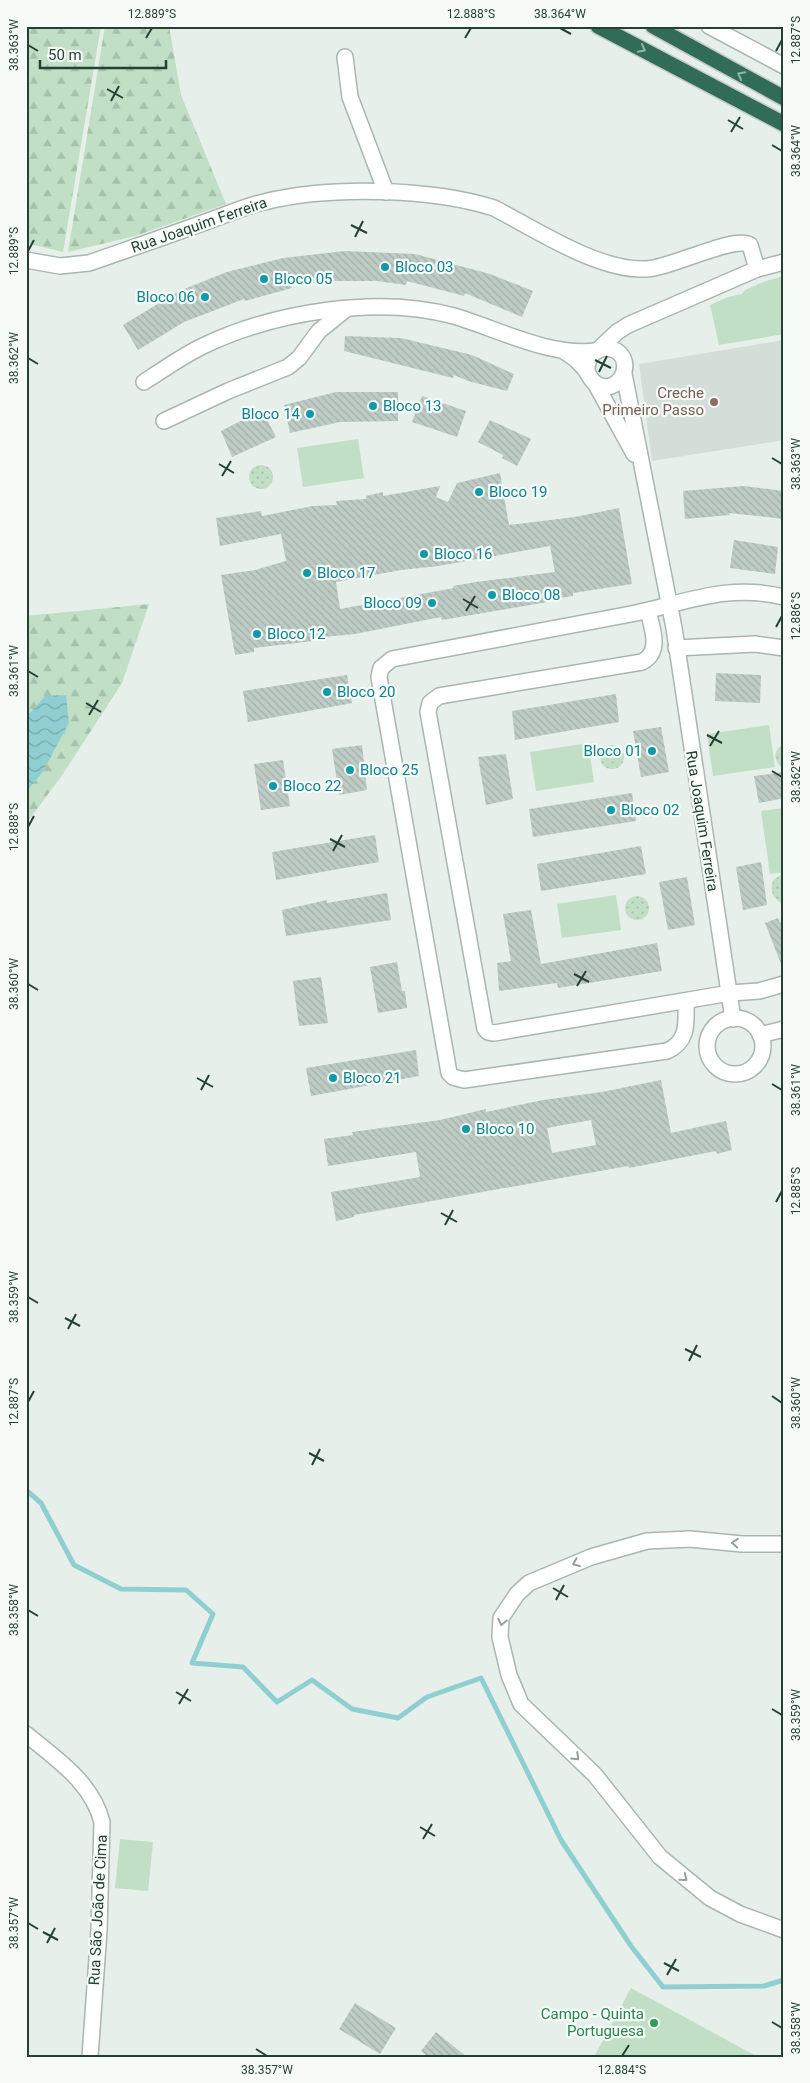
<svg xmlns="http://www.w3.org/2000/svg" width="810" height="2083" viewBox="0 0 810 2083" font-family="Roboto,sans-serif">
	<defs>
		<pattern id="forest-firs" width="22" height="20" patternUnits="userSpaceOnUse" patternTransform="scale(1.25)"><rect width="22" height="20" fill="#c0dfc5"/><path d="M5 1l3.5 6h-7zM16 11l3.5 6h-7z" fill="#a5c1aa"/></pattern>
		<pattern id="park-dots" width="8" height="8" patternUnits="userSpaceOnUse" patternTransform="scale(1.25)"><rect width="8" height="8" fill="#c0dfc5"/><path d="M2 2h.1M6 6h.1" fill="none" stroke="#a5c1aa" stroke-width="1.8" stroke-linecap="round"/></pattern>
		<pattern id="water-waves" width="16" height="10" patternUnits="userSpaceOnUse" patternTransform="scale(1.25)"><rect width="16" height="10" fill="#90cfd1"/><path d="M0 5q4-4 8 0t8 0" fill="none" stroke="#75aaaa"/></pattern>
		<pattern id="building-back-hatch" width="6" height="6" patternUnits="userSpaceOnUse" patternTransform="scale(1.25)"><rect width="6" height="6" fill="#beccc5"/><path d="M-1 5l2 2M0 0l6 6M5-1l2 2" fill="none" stroke="#a3b0aa"/></pattern>
	</defs>
	<rect width="100%" height="100%" fill="#e6efea"/>
	<polygon fill="#d4ded9" points="784,340 784,440 652,461 639,364"/>
	<g fill="#c0dfc5">
		<polygon points="784,276 784,334 719,345 710,305 728,297 742,294 745,290 766,281"/>
		<polygon points="358,439 364,478 303,487 297,448"/>
		<polygon points="769,725 775,767 713,776 707,734"/>
		<polygon points="588,743 594,782 536,791 530,752"/>
		<polygon points="784,808 784,872 770,874 761,811"/>
		<polygon points="616,895 621,930 562,938 557,904"/>
		<polygon points="120,1839 153,1842 148,1891 115,1888"/>
		<polygon points="631,1988 758,2057 594,2057"/>
	</g>
	<g fill="url(#forest-firs)">
		<polygon points="26,26 101,26 63,252 26,243"/>
		<polygon points="105,26 169,26 181,95 226,204 135,236 68,252"/>
		<polygon points="149,604 122,683 63,774 26,824 26,616"/>
	</g>
	<g fill="url(#park-dots)">
		<circle cx="261" cy="477" r="12"/>
		<path d="M784 744V769C773 762 772 750 784 744Z"/>
		<circle cx="612" cy="757" r="12"/>
		<path d="M784 873V904C772 900 770 891 773 880Z"/>
		<circle cx="637" cy="908" r="12"/>
	</g>
	<polygon fill="url(#water-waves)" points="66,695 69,723 42,773 26,792 26,717 45,696"/>
	<g fill="none" stroke-linecap="round" stroke-linejoin="round">
		<polyline stroke="#90cfd1" stroke-width="5" points="26,1490 41,1503 74,1565 121,1589 186,1590 213,1614 192,1663 243,1667 277,1702 312,1680 352,1709 398,1718 427,1697 481,1678 561,1840 631,1946 663,1987 764,1986 784,1980"/>
	</g>
	<g fill="url(#building-back-hatch)" fill-rule="evenodd">
		<polygon points="345,251 415,254 490,274 533,291 522,317 465,293 464,296 407,281 406,285 377,281 332,281 291,285 292,288 245,301 244,299 184,322 138,350 123,325 179,291 227,272 283,258"/>
		<polygon points="345,336 401,338 472,355 514,374 507,391 468,381 454,375 453,378 344,351"/>
		<polygon points="336,392 398,392 398,421 340,422 290,433 284,405"/>
		<polygon points="422,396 466,411 457,437 412,422"/>
		<polygon points="262,410 276,437 232,457 221,431"/>
		<polygon points="490,420 531,439 517,466 502,458 503,455 478,442"/>
		<path d="M500 473 509 525 575 517 619 508 632 584 573 593V596L547 600 548 602 442 620 441 617 355 634 313 638V641L254 648V652L235 655 221 575 255 570 286 561 281 534 220 546 216 518 261 511 262 516 313 506 337 505 336 501 366 499V496L383 492V496L440 486 436 497 448 502 457 483ZM550 546 555 572 476 582 453 586 454 588 340 609 336 582 401 570 438 566Z"/>
		<polygon points="744,486 784,491 784,519 729,513 730,515 685,519 683,491"/>
		<polygon points="734,540 778,547 775,574 730,568"/>
		<polygon points="716,673 761,675 760,703 715,701"/>
		<polygon points="347,675 352,703 248,722 243,691"/>
		<polygon points="616,694 619,722 515,740 512,711"/>
		<polygon points="661,727 669,772 641,777 633,731"/>
		<polygon points="362,745 367,790 339,795 332,749"/>
		<polygon points="506,754 513,799 486,805 478,757"/>
		<polygon points="283,760 290,806 261,810 254,764"/>
		<polygon points="784,772 784,798 759,803 754,776"/>
		<polygon points="632,793 636,821 533,837 529,809"/>
		<polygon points="375,835 379,862 276,880 272,852"/>
		<polygon points="641,846 646,874 541,891 537,864"/>
		<polygon points="761,862 767,905 743,910 736,867"/>
		<polygon points="687,877 695,925 668,930 659,882"/>
		<polygon points="387,893 391,920 286,936 282,910 327,900 327,903"/>
		<polygon points="531,910 541,964 657,943 662,971 558,988 557,983 499,991 497,963 511,961 503,914"/>
		<polygon points="778,918 780,923 784,921 783,969 765,923"/>
		<polygon points="397,962 402,991 405,991 407,1008 378,1013 370,967"/>
		<polygon points="321,977 328,1023 299,1026 293,981"/>
		<polygon points="416,1050 419,1076 311,1096 306,1068"/>
		<path d="M661 1080 671 1133 726 1121 732 1150 717 1154 716 1151 629 1168 628 1166 354 1215V1217L336 1221 331 1192 420 1177 416 1152 328 1166 324 1139 353 1135 352 1132 440 1120 486 1109V1112L543 1100 602 1092ZM591 1120 596 1145 552 1153 547 1128Z"/>
		<polygon points="355,2003 396,2028 380,2054 339,2029"/>
		<polygon points="436,2032 467,2057 428,2057 421,2051"/>
	</g>
	<g fill="none" stroke-linecap="round" stroke-linejoin="round">
		<defs>
			<g id="minor">
				<polyline points="709,26 784,66"/>
				<polyline points="345,57 350,97 386,192"/>
				<path d="M26 260 60 266 89 263C129 249 170 235 211 220 228 214 246 206 264 202 329 186 431 188 494 208 535 229 598 271 645 269 670 269 733 235 750 245L757 269"/>
				<polyline points="598,350 617,332 628,325 757,269 784,262"/>
				<path d="M565 352C572 356 578 361 583 367 590 374 590 383 601 386 624 392 635 356 612 349 597 345 587 357 587 370"/>
				<polyline points="624,374 674,628 733,1019"/>
				<path d="M144 382C163 370 182 356 203 346 274 312 377 295 454 316 498 329 550 357 596 351"/>
				<polyline points="595,383 634,454"/>
				<polyline points="164,421 228,391 288,367 299,358 319,331 345,310"/>
				<path d="M648 611C652 628 662 652 642 662L439 696 430 703 428 712 485 1029 488 1032 494 1033 730 993 759 991 784 984"/>
				<polyline points="676,648 755,644 784,648"/>
				<path d="M686 1002C686 1023 689 1041 667 1051L464 1080 453 1077 449 1073 379 677 381 668 392 659C472 644 552 629 631 614 686 603 726 583 784 597"/>
				<circle cx="735" cy="1046" r="28"/>
				<polyline points="760,1035 784,1029"/>
				<polyline points="784,1544 742,1544 690,1539 647,1541 591,1557 529,1583 517,1594 501,1618 500,1637 509,1675 521,1704 595,1775 660,1857 710,1898 740,1914 784,1930"/>
				<path d="M26 1734C56 1759 92 1782 102 1822L99 1930 90 2057"/>
			</g>
			<g id="highway">
				<polyline points="598,26 784,124"/>
				<polyline points="653,26 784,98"/>
			</g>
		</defs>
		<use href="#minor" stroke="#a8b7b0" stroke-width="18"/>
		<use href="#highway" stroke="#c2cac7" stroke-width="18"/>
		<use href="#minor" stroke="#fff" stroke-width="15"/>
		<use href="#highway" stroke="#316c59" stroke-width="15"/>
	</g>
	<defs><path id="oneway-chevron" d="M-2-3.5L2.5 0L-2 3.5" fill="none" stroke-width="1.6" stroke-linecap="round" stroke-linejoin="round" transform="scale(1.25)"/></defs>
	<g stroke="#94b4a8">
		<use href="#oneway-chevron" transform="translate(642 49) rotate(28)"/>
		<use href="#oneway-chevron" transform="translate(741 75) rotate(-152)"/>
	</g>
	<g stroke="#92a09a">
		<use href="#oneway-chevron" transform="translate(735 1543) rotate(-176)"/>
		<use href="#oneway-chevron" transform="translate(576 1563) rotate(158)"/>
		<use href="#oneway-chevron" transform="translate(502 1622) rotate(102)"/>
		<use href="#oneway-chevron" transform="translate(576 1757) rotate(44)"/>
		<use href="#oneway-chevron" transform="translate(684 1878) rotate(39)"/>
	</g>
	<path fill="none" stroke="#254136" stroke-width="2" d="M560 28 571 34M146 38 152 28M465 38 471 28M28 45 38 51M776 51 782 40M107 89 123 98M111 101 119 86M728 120 743 129M731 132 740 117M772 145 782 151M351 225 367 233M355 237 363 221M28 251 34 240M28 358 38 364M595 360 611 368M599 372 607 356M772 458 782 464M219 464 234 473M222 476 231 461M463 599 478 608M466 611 475 596M776 627 782 616M28 671 38 677M86 703 101 712M89 715 98 700M707 735 722 743M710 746 719 731M772 771 782 777M28 827 34 816M330 839 345 847M333 851 342 835M574 974 589 982M28 984 38 990M577 986 586 971M197 1078 213 1087M772 1084 782 1090M201 1090 209 1075M776 1202 782 1191M441 1213 457 1222M445 1225 453 1210M28 1297 38 1303M65 1318 80 1326M68 1329 76 1314M685 1349 701 1357M689 1361 697 1345M772 1396 782 1403M28 1402 34 1391M309 1453 324 1461M312 1465 320 1449M553 1588 568 1597M556 1600 564 1585M28 1610 38 1616M176 1692 191 1701M179 1704 188 1689M772 1709 782 1715M420 1827 435 1836M423 1839 432 1824M28 1923 38 1929M43 1932 58 1940M47 1943 55 1928M664 1963 679 1971M667 1975 676 1959M772 2022 782 2028M256 2049 267 2056M622 2056 629 2045"/>
	<g fill="#0f9aa8" stroke="#f7fbf8" stroke-width="2">
		<circle cx="385" cy="267" r="5"/>
		<circle cx="264" cy="279" r="5"/>
		<circle cx="205" cy="297" r="5"/>
		<circle cx="373" cy="406" r="5"/>
		<circle cx="310" cy="414" r="5"/>
		<circle cx="479" cy="492" r="5"/>
		<circle cx="424" cy="554" r="5"/>
		<circle cx="307" cy="573" r="5"/>
		<circle cx="492" cy="595" r="5"/>
		<circle cx="432" cy="603" r="5"/>
		<circle cx="257" cy="634" r="5"/>
		<circle cx="327" cy="692" r="5"/>
		<circle cx="652" cy="751" r="5"/>
		<circle cx="350" cy="770" r="5"/>
		<circle cx="273" cy="786" r="5"/>
		<circle cx="611" cy="810" r="5"/>
		<circle cx="333" cy="1078" r="5"/>
		<circle cx="466" cy="1129" r="5"/>
	</g>
	<circle fill="#8d6e63" stroke="#f7fbf8" stroke-width="2" cx="714" cy="402" r="5"/>
	<circle fill="#2e9e5b" stroke="#f7fbf8" stroke-width="2" cx="654" cy="2023" r="5"/>
	<g text-anchor="middle" dominant-baseline="central" stroke-width="4.5" stroke-linejoin="round" paint-order="stroke">
		<g font-size="15" fill="#254136" stroke="#f7fbf8">
			<text transform="translate(199 225) rotate(-19)">Rua Joaquim Ferreira</text>
			<text transform="translate(702 821) rotate(81)">Rua Joaquim Ferreira</text>
			<text transform="translate(98 1910) rotate(-87)">Rua São João de Cima</text>
		</g>
		<g font-size="15" fill="#0d838f" stroke="#f7fbf8" text-anchor="start">
			<text x="395" y="267">Bloco 03</text>
			<text x="274" y="279">Bloco 05</text>
			<text x="195" y="297" text-anchor="end">Bloco 06</text>
			<text x="383" y="406">Bloco 13</text>
			<text x="300" y="414" text-anchor="end">Bloco 14</text>
			<text x="489" y="492">Bloco 19</text>
			<text x="434" y="554">Bloco 16</text>
			<text x="317" y="573">Bloco 17</text>
			<text x="502" y="595">Bloco 08</text>
			<text x="422" y="603" text-anchor="end">Bloco 09</text>
			<text x="267" y="634">Bloco 12</text>
			<text x="337" y="692">Bloco 20</text>
			<text x="642" y="751" text-anchor="end">Bloco 01</text>
			<text x="360" y="770">Bloco 25</text>
			<text x="283" y="786">Bloco 22</text>
			<text x="621" y="810">Bloco 02</text>
			<text x="343" y="1078">Bloco 21</text>
			<text x="476" y="1129">Bloco 10</text>
		</g>
		<g font-size="15" fill="#785e54" stroke="#f7fbf8" text-anchor="end">
			<text x="704" y="393">Creche<tspan x="704" dy="17">Primeiro Passo</tspan></text>
		</g>
		<g font-size="15" fill="#27864d" stroke="#f7fbf8" text-anchor="end">
			<text x="644" y="2014">Campo - Quinta<tspan x="644" dy="17">Portuguesa</tspan></text>
		</g>
	</g>
	<rect width="810" height="2083" fill="none" stroke="#f7fbf8" stroke-width="55"/>
	<path d="M40 60v8h126v-8" fill="none" stroke="#254136" stroke-width="2.5"/>
	<text x="48" y="60" font-size="15" fill="#254136" stroke="#f7fbf8" stroke-width="4" paint-order="stroke">50 m</text>
	<rect x="28" y="28" width="754" height="2028" fill="none" stroke="#254136" stroke-width="2"/>
	<g font-size="12" text-anchor="middle" fill="#254136">
		<text x="152" y="18">12.889°S</text>
		<text x="471" y="18">12.888°S</text>
		<text x="560" y="18">38.364°W</text>
		<text transform="translate(796 40) rotate(-90)" y="4">12.887°S</text>
		<text transform="translate(14 45) rotate(-90)" y="4">38.363°W</text>
		<text transform="translate(796 151) rotate(-90)" y="4">38.364°W</text>
		<text transform="translate(14 251) rotate(-90)" y="4">12.889°S</text>
		<text transform="translate(14 358) rotate(-90)" y="4">38.362°W</text>
		<text transform="translate(796 464) rotate(-90)" y="4">38.363°W</text>
		<text transform="translate(796 616) rotate(-90)" y="4">12.886°S</text>
		<text transform="translate(14 671) rotate(-90)" y="4">38.361°W</text>
		<text transform="translate(796 777) rotate(-90)" y="4">38.362°W</text>
		<text transform="translate(14 827) rotate(-90)" y="4">12.888°S</text>
		<text transform="translate(14 984) rotate(-90)" y="4">38.360°W</text>
		<text transform="translate(796 1090) rotate(-90)" y="4">38.361°W</text>
		<text transform="translate(796 1191) rotate(-90)" y="4">12.885°S</text>
		<text transform="translate(14 1297) rotate(-90)" y="4">38.359°W</text>
		<text transform="translate(14 1402) rotate(-90)" y="4">12.887°S</text>
		<text transform="translate(796 1403) rotate(-90)" y="4">38.360°W</text>
		<text transform="translate(14 1610) rotate(-90)" y="4">38.358°W</text>
		<text transform="translate(796 1715) rotate(-90)" y="4">38.359°W</text>
		<text transform="translate(14 1923) rotate(-90)" y="4">38.357°W</text>
		<text transform="translate(796 2028) rotate(-90)" y="4">38.358°W</text>
		<text x="267" y="2074">38.357°W</text>
		<text x="622" y="2074">12.884°S</text>
	</g>
</svg>
